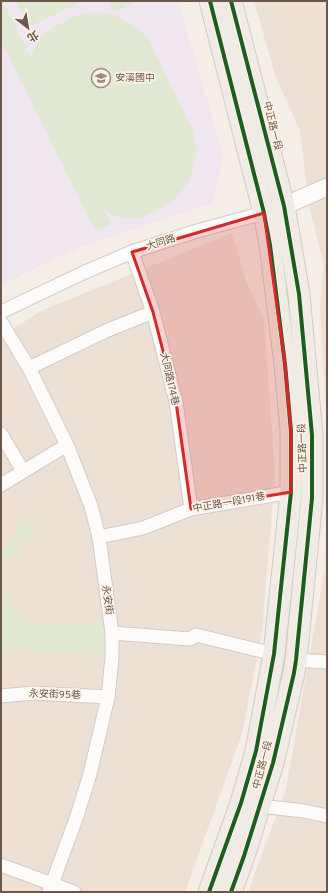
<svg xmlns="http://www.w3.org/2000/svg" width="328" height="893" viewBox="0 0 328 893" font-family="Overpass,'Noto Sans TC',sans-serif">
	<rect width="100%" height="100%" fill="#f4eee7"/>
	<g fill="#ede1d5">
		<polygon points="254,1 327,1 327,181 307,191 300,130 276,78"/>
		<polygon points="327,194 327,432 320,306 324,265 308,202"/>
		<polygon points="232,233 246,281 264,319 275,474 262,632 242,734 185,892 1,892 1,336 43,310"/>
		<polygon points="327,491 327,892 248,892 286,789 325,568"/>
	</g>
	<polygon fill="#f0e6ef" points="1,1 178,1 223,155 213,203 78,248 1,285"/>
	<g fill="#e1e9d3">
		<path d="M1 1H3L31 58C33 52 35 46 38 41 45 32 55 26 65 21 98 5 123 14 148 38L193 130C194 135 195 140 196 145 197 155 194 169 190 178 181 200 151 218 128 219 119 219 111 214 104 210L111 224 95 231 1 40Z"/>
		<polygon points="16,1 82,1 29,27"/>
		<polygon points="109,1 137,1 114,12"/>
		<polygon points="25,521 35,529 31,541 18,543 20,556 5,558 6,602 29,624 104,623 104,655 5,648 1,674 1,551"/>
	</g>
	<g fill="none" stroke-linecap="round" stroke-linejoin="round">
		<defs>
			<g id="minor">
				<polyline points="132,252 153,312 176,402 191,509"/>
				<polyline points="1,312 85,272 132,252 197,231 271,211"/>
				<polyline points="1,322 29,368 67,445 91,506 99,537 112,633 112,658 108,697 90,774 77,816 49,892"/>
				<polyline points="29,368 108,330 153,312"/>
				<polyline points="1,434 23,471"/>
				<polyline points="1,485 67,445"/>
				<polyline points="99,537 143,528 191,509 291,492"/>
				<polyline points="112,633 190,639 196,635 274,654"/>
				<polyline points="296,660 327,662"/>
				<polyline points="1,696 33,693 108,697"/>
				<polyline points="260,806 304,811 327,816"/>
				<polyline points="1,865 74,892"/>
			</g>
			<polyline id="tertiary" points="284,206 327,187"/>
			<g id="primary">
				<polyline points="209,892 241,803 256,751 274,654 291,492 291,431 285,364 270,245 264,213 210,1"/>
				<polyline points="231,892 244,856 273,763 294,673 296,660 312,498 312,435 299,294 284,206 231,1"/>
			</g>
		</defs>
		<use href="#minor" stroke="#d2cbc6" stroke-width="15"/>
		<use href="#tertiary" stroke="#d2cbc6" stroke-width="19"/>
		<use href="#primary" stroke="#d3cac5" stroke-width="23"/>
		<use href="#minor" stroke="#fdfcfb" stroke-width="13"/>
		<use href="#tertiary" stroke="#fdfcfb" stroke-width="17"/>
		<use href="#primary" stroke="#f0ebe4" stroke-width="21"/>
		<defs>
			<g id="cycleway">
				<polyline points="209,892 241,803 256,751 274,654 291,492 291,431 285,364 270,245 264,213 210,1"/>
				<polyline points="231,892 244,856 273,763 294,673 296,660 312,498 312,435 299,294 284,206 231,1"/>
			</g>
		</defs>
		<use href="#cycleway" stroke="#fdf3e7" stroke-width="6"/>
		<use href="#cycleway" stroke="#1b5e20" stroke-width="4"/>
	</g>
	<path fill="#d62828" fill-opacity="0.2" stroke="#d62828" stroke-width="3" stroke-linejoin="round" d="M264 213 285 364 291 431V492L191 509 176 402 153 312 132 252Z"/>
	<defs>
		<symbol id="school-ring" viewBox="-11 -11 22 22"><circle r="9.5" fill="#fdf3e7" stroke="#9d8b82" stroke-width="1.5"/><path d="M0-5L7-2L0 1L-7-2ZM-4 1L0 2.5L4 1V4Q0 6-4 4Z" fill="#9d8b82"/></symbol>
	</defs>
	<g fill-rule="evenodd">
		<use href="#school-ring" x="90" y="67" width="22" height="22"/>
	</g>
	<g text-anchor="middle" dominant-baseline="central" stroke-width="3.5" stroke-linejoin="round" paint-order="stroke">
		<g font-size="10" fill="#6e564b" stroke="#fdf3e7" text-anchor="start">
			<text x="115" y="78">安溪國中</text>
		</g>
		<g font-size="10" fill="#6e564b" stroke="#fdf3e7">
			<text transform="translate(272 126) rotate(76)">中正路一段</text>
			<text transform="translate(161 243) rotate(-18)">大同路</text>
			<text transform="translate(169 379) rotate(77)">大同路174巷</text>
			<text transform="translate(303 448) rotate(-92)">中正路一段</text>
			<text transform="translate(229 503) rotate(-10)">中正路一段191巷</text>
			<text transform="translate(107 600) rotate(82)">永安街</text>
			<text transform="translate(55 695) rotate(2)">永安街95巷</text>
			<text transform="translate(263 765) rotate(-75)">中正路一段</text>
		</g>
	</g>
	<rect width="328" height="893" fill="none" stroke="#6e564b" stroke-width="4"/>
	<g transform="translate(28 28) rotate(149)" stroke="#fdf3e7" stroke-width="3" paint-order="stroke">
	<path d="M0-3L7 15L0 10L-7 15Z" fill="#6e564b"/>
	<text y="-6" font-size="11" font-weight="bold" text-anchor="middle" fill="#6e564b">北</text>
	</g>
</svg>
